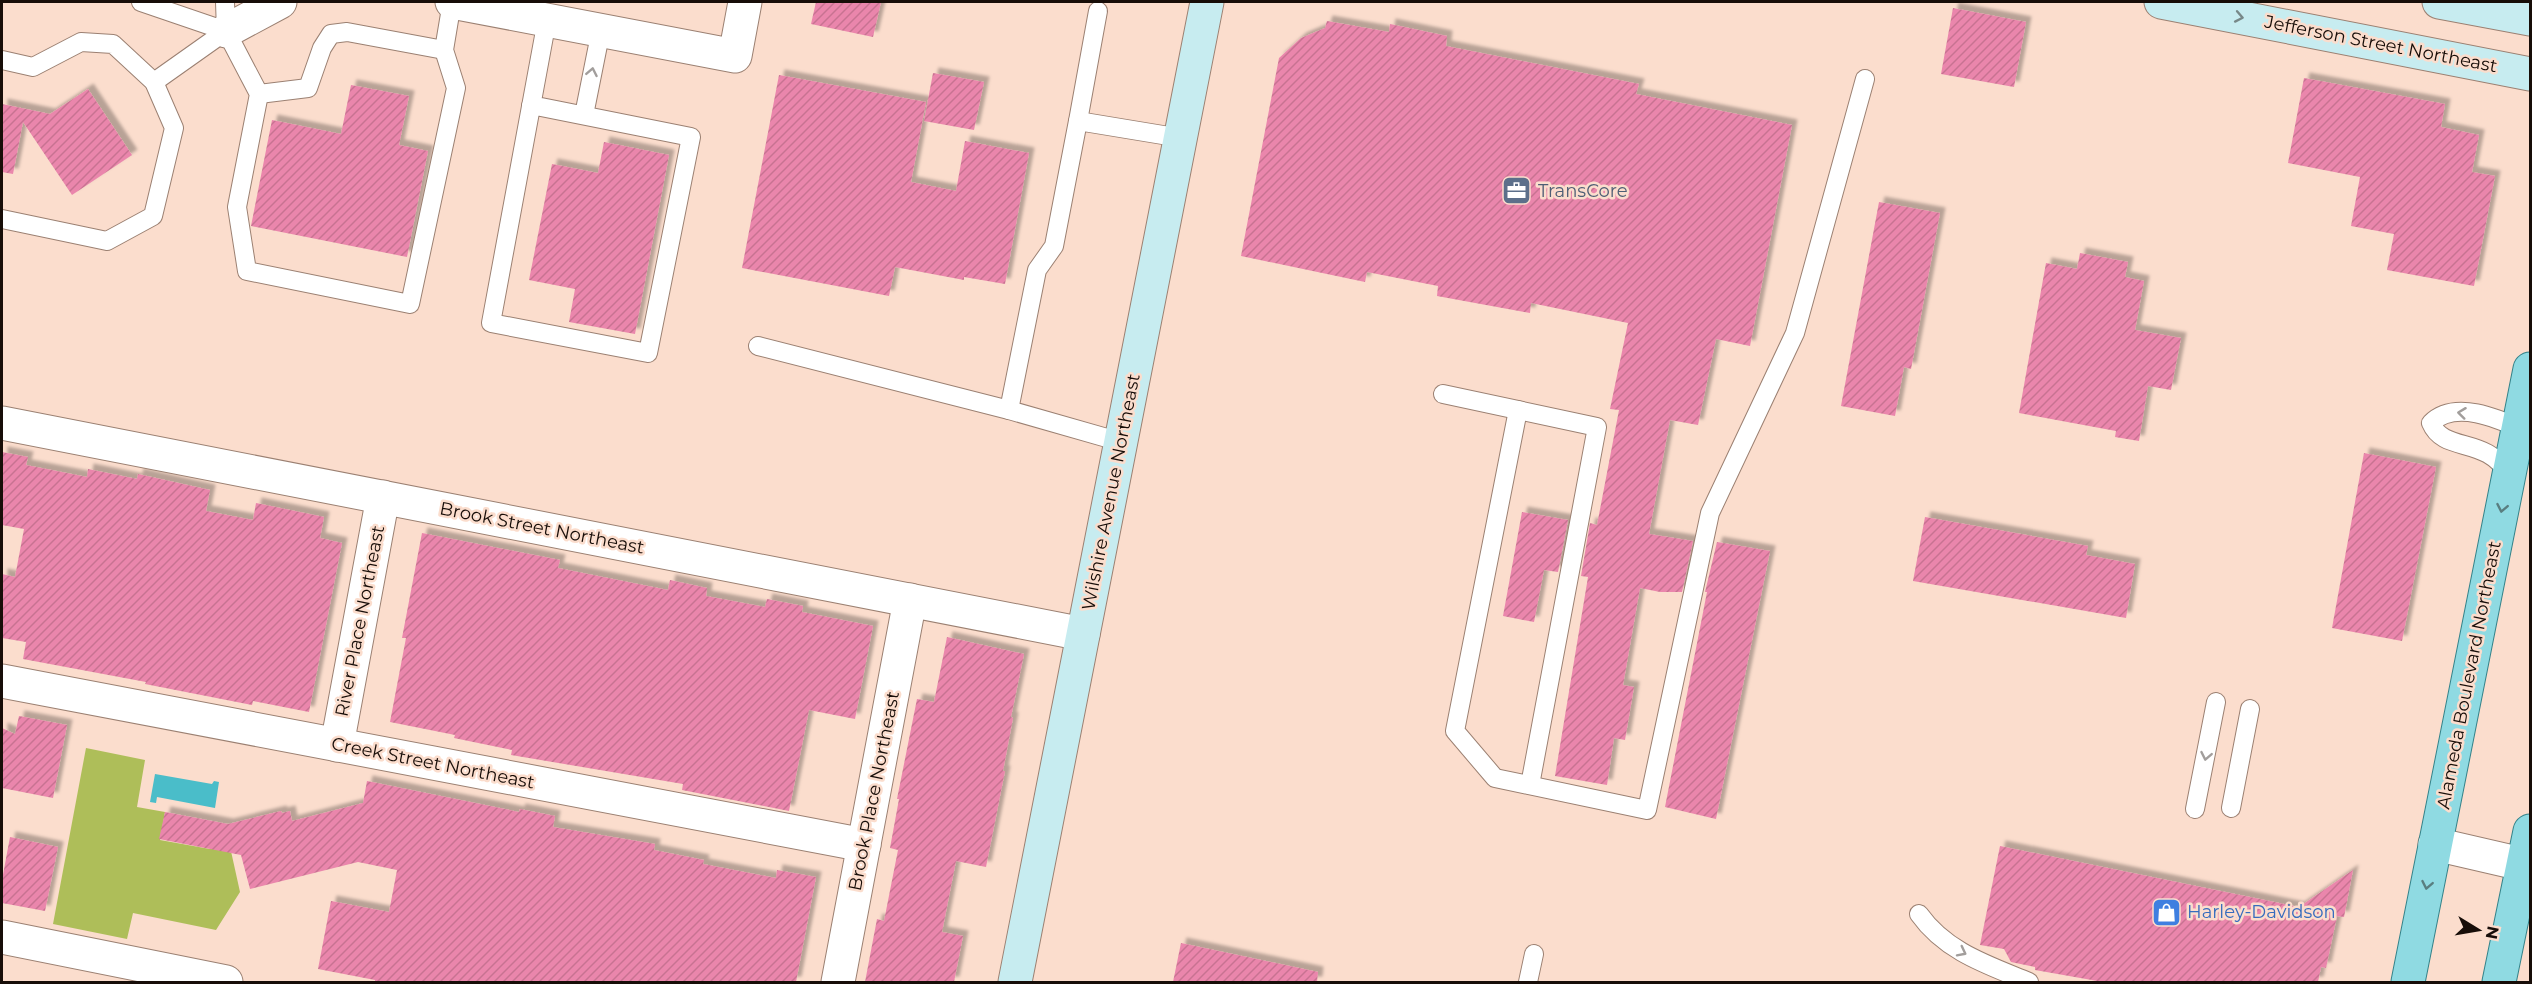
<svg xmlns="http://www.w3.org/2000/svg" width="2532" height="984" viewBox="0 0 2532 984" font-family="Montserrat,sans-serif">
	<defs>
		<pattern id="building-hatch" width="6" height="6" patternUnits="userSpaceOnUse" patternTransform="scale(1.5)"><rect width="6" height="6" fill="#ea86ac"/><path d="M-1 1l2-2M0 6l6-6M5 7l2-2" fill="none" stroke="#c87292"/></pattern>
		<filter id="shadow"><feDropShadow dx="5.5" dy="-5.5" stdDeviation="1.5" flood-color="#0004"/></filter>
	</defs>
	<rect width="100%" height="100%" fill="#fbddcd"/>
	<polygon fill="#aebe59" points="86,748 145,760 137,807 165,812 160,840 210,849 215,822 225,824 240,892 216,930 133,913 127,939 53,924"/>
	<polygon fill="#4abdc9" points="155,774 212,784 214,781 219,782 215,808 157,797 156,803 150,802"/>
	<g fill="url(#building-hatch)" filter="url(#shadow)">
		<polygon points="816,2 881,2 873,37 811,24"/>
		<polygon points="1953,8 2026,22 2014,87 1941,74"/>
		<polygon points="1327,21 1389,32 1390,24 1447,36 1446,46 1639,84 1636,94 1792,125 1750,346 1716,339 1698,425 1670,420 1649,534 1693,541 1682,592 1660,592 1640,588 1623,685 1634,687 1625,740 1614,738 1607,785 1555,776 1588,577 1581,576 1590,523 1597,525 1619,410 1610,409 1628,323 1531,303 1530,313 1437,296 1438,286 1367,272 1365,282 1241,256 1279,58 1301,38 1325,28"/>
		<polygon points="933,73 984,82 974,130 924,121"/>
		<polygon points="779,75 926,102 911,182 956,191 965,141 1029,153 1005,284 964,277 964,280 895,267 889,296 742,268"/>
		<polygon points="2304,78 2445,104 2441,127 2479,135 2472,172 2495,176 2474,286 2387,270 2394,234 2351,226 2360,177 2288,163"/>
		<polygon points="351,85 409,96 399,145 428,151 407,257 251,226 272,120 341,134"/>
		<polygon points="88,89 132,155 72,195 23,122 13,174 2,172 2,104 50,114"/>
		<polygon points="604,142 669,155 635,334 569,322 575,289 529,280 552,164 598,173"/>
		<polygon points="1879,202 1940,213 1911,369 1904,367 1895,416 1841,406"/>
		<polygon points="2080,253 2128,262 2125,277 2144,281 2135,330 2181,338 2171,390 2148,386 2139,441 2115,437 2116,431 2019,413 2046,263 2077,269"/>
		<polygon points="2,452 28,457 26,465 87,477 88,469 137,479 138,474 210,490 206,511 253,520 256,503 324,517 320,538 342,543 309,712 253,701 252,705 145,684 146,682 23,659 26,642 2,638 2,574 15,577 24,529 2,525"/>
		<polygon points="2364,453 2436,467 2402,641 2332,628"/>
		<polygon points="1522,512 1568,520 1558,572 1544,570 1534,622 1503,616"/>
		<polygon points="1925,517 2088,546 2086,555 2135,564 2126,618 1913,581"/>
		<polygon points="422,533 560,560 558,568 668,590 670,580 707,588 706,596 765,607 767,599 803,606 802,612 873,626 855,719 809,710 789,811 682,790 683,784 511,755 512,750 454,738 455,735 390,722 406,638 402,638"/>
		<polygon points="1717,542 1770,551 1716,819 1665,807 1707,592 1705,592"/>
		<polygon points="947,637 1024,654 1011,717 1013,718 1003,771 1005,771 986,867 956,861 942,932 963,936 954,982 865,982 877,919 884,921 898,850 890,848 899,799 897,799 917,699 934,702"/>
		<polygon points="19,716 67,725 53,798 2,788 2,728 15,734"/>
		<polygon points="367,781 519,812 520,809 555,816 553,827 655,844 654,850 704,860 703,864 776,878 777,870 816,877 796,982 375,982 375,980 318,969 331,901 389,912 397,870 358,862 250,889 241,855 159,839 165,812 228,824 281,811 282,813 290,811 292,821 363,803"/>
		<polygon points="10,837 58,847 45,911 2,903 2,880"/>
		<polygon points="2000,846 2299,907 2353,870 2344,917 2337,916 2326,968 2321,967 2318,982 2103,982 2035,970 2035,967 2011,962 2004,949 1980,945"/>
		<polygon points="1181,943 1318,972 1317,982 1173,982"/>
	</g>
	<g fill="none" stroke-linecap="round" stroke-linejoin="round">
		<defs>
			<g id="lane">
				<polyline points="141,2 226,31"/>
				<polyline points="225,2 226,31 259,94 237,207 247,271 410,304 456,88 444,50 452,2"/>
				<polyline points="2,60 33,67 81,42 113,44 154,82 174,128 153,216 107,241 2,219"/>
				<polyline points="154,82 226,31"/>
				<polyline points="259,94 308,88 322,48 331,34 347,32 444,50"/>
				<polyline points="531,105 691,137 648,353 491,323 547,20"/>
				<polyline points="584,115 601,30"/>
				<polyline points="1078,121 1098,11"/>
				<polyline points="758,346 1009,410"/>
				<polyline points="1443,394 1597,427 1530,785"/>
				<polyline points="1518,410 1455,731 1495,778 1647,810 1710,513 1795,333 1865,79"/>
				<polyline points="1121,442 1009,410 1037,270 1054,246 1078,121 1181,138"/>
				<path d="M2509 475C2486 435 2444 454 2431 423 2455 399 2499 419 2526 431"/>
				<polyline points="2231,808 2250,709"/>
				<polyline points="2195,809 2216,702"/>
				<path d="M1919 914C1946 952 1988 965 2029 982"/>
				<polyline points="1528,982 1534,954"/>
			</g>
			<g id="street">
				<polyline points="452,2 735,56 745,2"/>
				<polyline points="226,31 280,2"/>
				<polyline points="2,423 1083,634"/>
				<polyline points="2,681 864,845"/>
				<polyline points="337,745 383,497"/>
				<polyline points="2435,844 2530,866"/>
				<polyline points="2,937 226,982"/>
				<polyline points="838,982 910,600"/>
			</g>
			<g id="secondary">
				<polyline points="2161,2 2530,74"/>
				<polyline points="2439,2 2530,19"/>
				<polyline points="1015,982 1207,2"/>
			</g>
			<g id="primary">
				<polyline points="2408,982 2530,369"/>
				<polyline points="2499,982 2530,831"/>
			</g>
		</defs>
		<use href="#lane" stroke="#9b8072" stroke-width="20"/>
		<use href="#street" stroke="#9b8072" stroke-width="35"/>
		<use href="#secondary" stroke="#9b8072" stroke-width="35"/>
		<use href="#primary" stroke="#348289" stroke-width="35"/>
		<use href="#lane" stroke="#fff" stroke-width="18"/>
		<use href="#street" stroke="#fff" stroke-width="33"/>
		<use href="#secondary" stroke="#c7ecf0" stroke-width="33"/>
		<use href="#primary" stroke="#8fdae2" stroke-width="33"/>
	</g>
	<defs><path id="oneway-chevron" d="M-2-3.5L2.5 0L-2 3.5" fill="none" stroke-width="1.6" stroke-linecap="round" stroke-linejoin="round" transform="scale(1.5)"/></defs>
	<use stroke="#788888" href="#oneway-chevron" transform="translate(2239 17) rotate(11)"/>
	<g stroke="#a29e9c">
		<use href="#oneway-chevron" transform="translate(592 72) rotate(-79)"/>
		<use href="#oneway-chevron" transform="translate(2462 413) rotate(-173)"/>
		<use href="#oneway-chevron" transform="translate(2206 756) rotate(101)"/>
		<use href="#oneway-chevron" transform="translate(1962 952) rotate(27)"/>
	</g>
	<g stroke="#597e80">
		<use href="#oneway-chevron" transform="translate(2502 508) rotate(101)"/>
		<use href="#oneway-chevron" transform="translate(2427 885) rotate(101)"/>
	</g>
	<defs>
		<symbol id="office-square" viewBox="-11 -11 22 22"><rect x="-9" y="-9" width="18" height="18" rx="4" fill="#5c6f8a" stroke="#fbddcd"/><path d="M-6-3h4V-5.5h4V-3h4V5H-6ZM-1-4.5V-3h2v-1.5ZM-6 0V1H6V0Z" fill="#fff"/></symbol>
		<symbol id="shop-square" viewBox="-11 -11 22 22"><rect x="-9" y="-9" width="18" height="18" rx="4" fill="#3f7fe0" stroke="#fbddcd"/><path d="M-5-2.5h2.3a2.7 3.5 0 0 1 5.4 0H5L5.5 6h-11ZM-1.5-2.5h3a1.5 2.3 0 0 0-3 0Z" fill="#fff"/></symbol>
	</defs>
	<g fill-rule="evenodd">
		<use href="#office-square" x="1500" y="174" width="33" height="33"/>
		<use href="#shop-square" x="2150" y="896" width="33" height="33"/>
	</g>
	<g text-anchor="middle" dominant-baseline="central" stroke-width="5" stroke-linejoin="round" paint-order="stroke">
		<g font-size="18" fill="#170d08" stroke="#fbddcd">
			<text transform="translate(2381 44) rotate(11)">Jefferson Street Northeast</text>
			<text transform="translate(1111 492) rotate(-79)">Wilshire Avenue Northeast</text>
			<text transform="translate(542 528) rotate(11)">Brook Street Northeast</text>
			<text transform="translate(360 621) rotate(-79)">River Place Northeast</text>
			<text transform="translate(2469 675) rotate(-79)">Alameda Boulevard Northeast</text>
			<text transform="translate(433 763) rotate(11)">Creek Street Northeast</text>
			<text transform="translate(874 791) rotate(-79)">Brook Place Northeast</text>
		</g>
		<g font-size="18" fill="#4e5e75" stroke="#fbddcd" text-anchor="start">
			<text x="1538" y="191">TransCore</text>
		</g>
		<g font-size="18" fill="#366cbe" stroke="#fbddcd" text-anchor="start">
			<text x="2187" y="912">Harley-Davidson</text>
		</g>
	</g>
	<rect width="2532" height="984" fill="none" stroke="#170d08" stroke-width="6"/>
	<g transform="translate(2478 930) rotate(101)" stroke="#fbddcd" stroke-width="4.5" paint-order="stroke">
	<path d="M0-4.5L10 22L0 15L-10 22Z" fill="#170d08"/>
	<text y="-9" font-size="16" font-weight="bold" text-anchor="middle" fill="#170d08">N</text>
	</g>
</svg>
